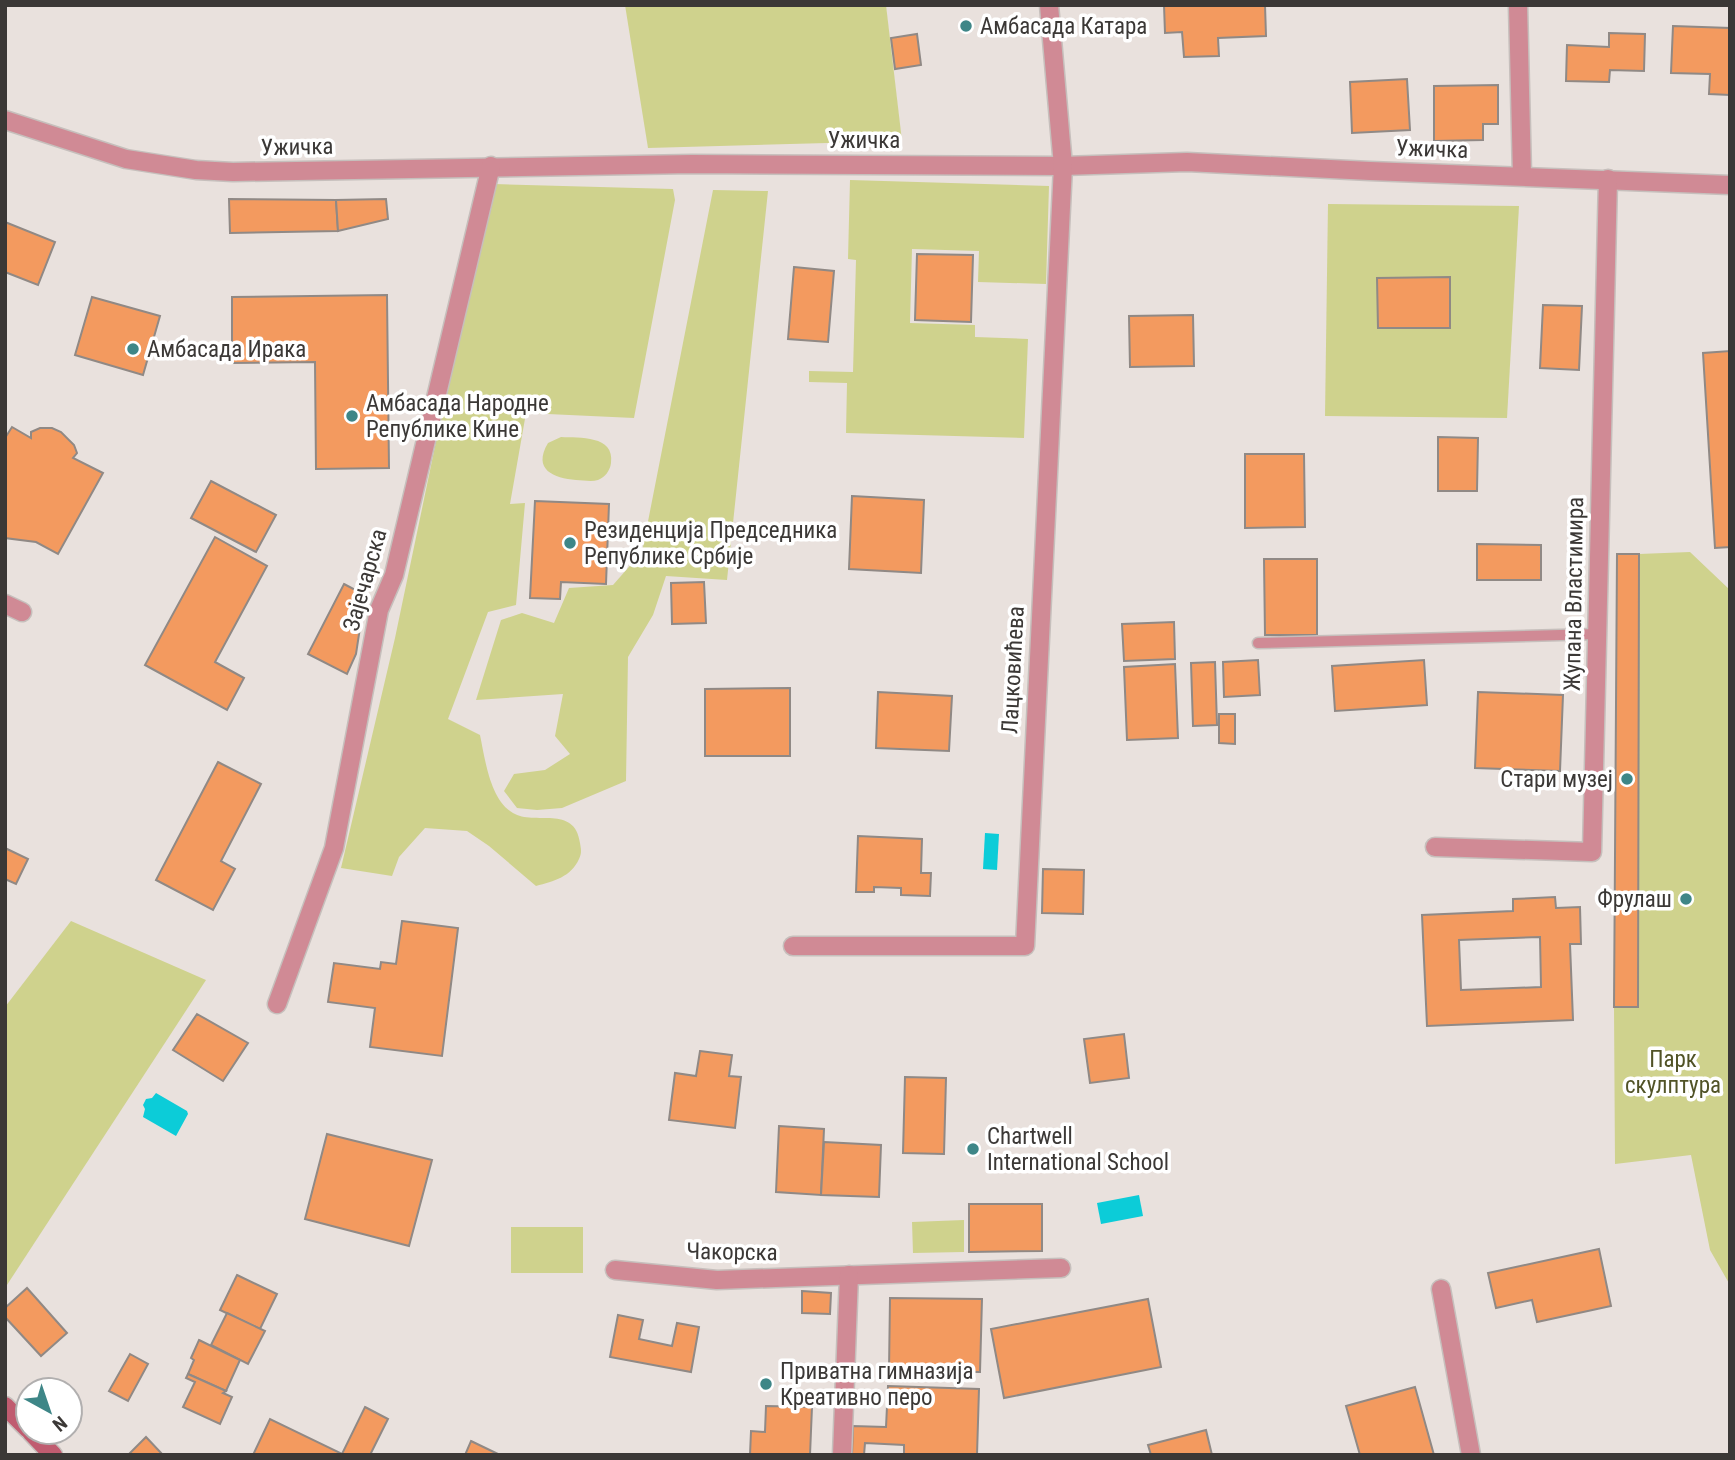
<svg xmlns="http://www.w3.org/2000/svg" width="1735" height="1460" viewBox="0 0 1735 1460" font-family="'Roboto Condensed',sans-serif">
	<rect width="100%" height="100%" fill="#e9e1dd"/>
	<g fill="#cfd28d">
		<polygon points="625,5 886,5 902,141 648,148"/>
		<polygon points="850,180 1049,186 1046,284 978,282 979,251 912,249 910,323 975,325 975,337 1028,339 1024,438 846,433 847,383 809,382 809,371 853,372 856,260 848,259"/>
		<path d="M494 184 673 189 675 200 634 418 526 413 510 504 525 503 516 605 488 612 448 719 480 735C485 759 490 800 513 813 534 826 575 804 580 843 581 849 582 853 579 859 571 877 554 881 536 886L489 846 467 831 425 828 399 857 392 876 341 868 395 638 447 389Z"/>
		<polygon points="713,190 768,191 727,580 666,576 653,615 628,657 626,781 562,808 537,810 517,808 504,791 514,774 545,770 570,754 555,736 563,694 476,700 501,620 522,613 554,623 569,588 613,585 642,552"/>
		<polygon points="1328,204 1519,206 1507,418 1325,416"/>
		<path d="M561 437C579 438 615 435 611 463 610 471 605 477 598 480 591 482 583 480 576 480 554 478 532 470 548 443Z"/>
		<polygon points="1690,552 1730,590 1730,1285 1710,1250 1691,1155 1615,1164 1614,1007 1638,1006 1639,554"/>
		<polygon points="71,921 206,980 5,1288 5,1007"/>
		<polygon points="964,1220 964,1252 913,1253 912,1222"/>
		<rect x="511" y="1227" width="72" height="46"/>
	</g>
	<g fill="#0cccd8">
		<polygon points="985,833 999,834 997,870 983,869"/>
		<polygon points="156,1093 187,1111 188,1114 176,1136 143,1117 145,1109 143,1105 146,1099 152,1098"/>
		<polygon points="1139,1195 1143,1216 1101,1224 1097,1203"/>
	</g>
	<g fill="#f39a5f" stroke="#908985" stroke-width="2" fill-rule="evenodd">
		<polygon points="1164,5 1265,5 1266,36 1218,38 1219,56 1184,57 1182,32 1165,33"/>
		<polygon points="1673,26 1730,28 1730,95 1709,94 1710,74 1671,73"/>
		<polygon points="1609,33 1645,34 1644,71 1610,70 1609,82 1566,81 1567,45 1609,47"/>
		<polygon points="917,34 921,65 895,69 891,38"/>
		<polygon points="1407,79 1410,130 1352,133 1350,82"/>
		<polygon points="1498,85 1498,124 1483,124 1483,140 1434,141 1434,86"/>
		<polygon points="229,199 336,200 338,231 230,233"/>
		<polygon points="386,199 388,219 338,231 336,200"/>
		<polygon points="5,222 55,242 38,285 5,272"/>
		<polygon points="917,254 973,255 971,322 915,320"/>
		<polygon points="794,267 834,271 828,342 788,339"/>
		<polygon points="1450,277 1450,328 1378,328 1377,278"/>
		<polygon points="387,295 389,468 316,469 315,362 232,363 232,297"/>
		<polygon points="92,297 160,316 143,375 75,355"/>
		<polygon points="1543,305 1582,306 1579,370 1540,368"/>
		<polygon points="1193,315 1194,366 1130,367 1129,316"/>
		<polygon points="1730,351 1730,547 1715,548 1703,353"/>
		<polygon points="12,427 31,438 31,432 40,428 52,428 61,432 74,445 77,453 73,458 103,473 58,554 36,542 5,538 5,438"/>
		<polygon points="1438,437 1478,438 1477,491 1438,491"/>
		<polygon points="1245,454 1304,454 1305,527 1245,528"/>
		<polygon points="211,481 276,515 256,552 191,518"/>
		<polygon points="852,496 924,500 921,573 849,569"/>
		<polygon points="535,501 609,504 606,584 561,582 560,599 530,598"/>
		<polygon points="215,537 267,566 215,662 244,678 227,710 145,665"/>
		<polygon points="1477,544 1541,545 1541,580 1477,580"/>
		<polygon points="1617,554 1639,554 1638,1007 1614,1007"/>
		<polygon points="1264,559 1317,559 1317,635 1265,635"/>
		<polygon points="704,582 706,623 672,624 671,583"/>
		<polygon points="344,584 365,595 356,654 347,674 308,654"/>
		<polygon points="1174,622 1175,659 1124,661 1122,624"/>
		<polygon points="1258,660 1260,695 1224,697 1223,662"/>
		<polygon points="1424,660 1427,705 1335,711 1332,666"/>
		<polygon points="1215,662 1217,725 1193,726 1191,663"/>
		<polygon points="1175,664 1178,738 1127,740 1124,667"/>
		<polygon points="790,688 790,756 705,756 705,689"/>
		<polygon points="878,692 952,696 949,751 876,748"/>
		<polygon points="1478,692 1563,695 1560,771 1475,768"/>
		<polygon points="1219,714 1235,714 1235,744 1219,743"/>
		<polygon points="218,762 261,784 221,861 235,869 213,910 156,880"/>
		<polygon points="858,836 922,839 921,873 931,873 930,896 901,895 901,888 874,887 874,892 856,892"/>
		<polygon points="5,848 28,859 16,884 5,879"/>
		<polygon points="1043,869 1084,870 1083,914 1042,913"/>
		<path d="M1555 897 1556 908 1580 907 1581 944H1570L1573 1020 1427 1026 1422 915 1513 911V899ZM1540 937 1541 987 1461 990 1459 940Z"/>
		<polygon points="402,921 458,928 442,1056 370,1047 375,1008 328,1002 334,963 380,969 381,962 396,964"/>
		<polygon points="197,1014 248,1043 223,1081 173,1050"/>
		<polygon points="1124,1034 1129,1078 1090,1083 1084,1039"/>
		<polygon points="700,1051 732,1055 729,1076 741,1077 735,1128 669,1120 675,1073 696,1076"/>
		<polygon points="905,1077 946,1078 944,1154 903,1153"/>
		<polygon points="779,1126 824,1129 821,1195 776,1192"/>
		<polygon points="327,1134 432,1160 409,1246 305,1219"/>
		<polygon points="824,1142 881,1145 879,1197 821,1195"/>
		<polygon points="969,1204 1042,1204 1042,1251 969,1252"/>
		<polygon points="1599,1249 1611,1306 1537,1322 1532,1300 1496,1308 1488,1273"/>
		<polygon points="237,1275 277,1294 260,1329 220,1310"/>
		<polygon points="27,1288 67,1333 41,1356 5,1317 5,1308"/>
		<polygon points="802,1291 831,1293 830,1314 802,1313"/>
		<polygon points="890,1298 982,1299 980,1372 889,1371"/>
		<polygon points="1148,1299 1161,1367 1004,1398 991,1329"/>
		<polygon points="227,1313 265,1331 248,1364 211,1345"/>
		<polygon points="618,1315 643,1320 639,1339 672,1346 677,1323 699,1327 691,1372 610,1357"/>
		<polygon points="199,1340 240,1360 226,1391 188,1374 194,1360 191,1358"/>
		<polygon points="130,1354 148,1364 128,1401 109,1391"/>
		<polygon points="188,1374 226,1391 223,1393 232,1397 220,1424 183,1407 195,1382 186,1378"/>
		<polygon points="888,1386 979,1389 977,1455 904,1455 904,1445 865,1443 864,1455 852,1455 853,1426 886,1427"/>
		<polygon points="1415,1387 1434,1455 1360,1455 1346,1406"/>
		<polygon points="766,1406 812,1407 810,1455 750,1455 751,1431 765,1432"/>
		<polygon points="365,1407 388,1419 370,1455 253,1455 270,1419 342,1454"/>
		<polygon points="1206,1430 1212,1455 1151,1455 1148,1445"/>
		<polygon points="146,1437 163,1455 128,1455"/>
		<polygon points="471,1441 500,1455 465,1455"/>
	</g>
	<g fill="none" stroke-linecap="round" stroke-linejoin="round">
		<defs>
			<polyline id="lane" points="1258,643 1597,634"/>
			<g id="street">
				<polyline points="1518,5 1522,176"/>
				<polyline points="5,120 126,159 196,170 233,172 692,164 1063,166 1187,162 1370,171 1730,185"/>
				<polyline points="5,604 22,612"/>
				<polyline points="1435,847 1592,852 1608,179"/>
				<polyline points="793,946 1025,946 1063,166 1049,5"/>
				<polyline points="277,1004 334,848 379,610 394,575 491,166"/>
				<polyline points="615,1270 717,1280 1061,1268"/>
				<polyline points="1441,1289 1471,1455"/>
				<polyline points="842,1455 849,1275"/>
			</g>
			<g id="secondary">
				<polyline points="5,1406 28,1429"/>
				<polyline points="31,1432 53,1455"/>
			</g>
		</defs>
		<use href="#lane" stroke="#c6bfbc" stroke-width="13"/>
		<use href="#street" stroke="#c6bfbc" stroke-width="21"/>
		<use href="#secondary" stroke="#c6bfbc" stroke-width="21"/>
		<use href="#lane" stroke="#d08a95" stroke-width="10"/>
		<use href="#street" stroke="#d08a95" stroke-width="18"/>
		<use href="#secondary" stroke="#c05c70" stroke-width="18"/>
	</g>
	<g fill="#3e8687" stroke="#fff" stroke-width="2.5">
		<circle cx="966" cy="26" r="7"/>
		<circle cx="133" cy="349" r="7"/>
		<circle cx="352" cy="416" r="7"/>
		<circle cx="570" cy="543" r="7"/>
		<circle cx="1627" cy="779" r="7"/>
		<circle cx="1686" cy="899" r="7"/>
		<circle cx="973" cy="1149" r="7"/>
		<circle cx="766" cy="1384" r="7"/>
	</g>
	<g text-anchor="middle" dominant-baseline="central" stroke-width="7" stroke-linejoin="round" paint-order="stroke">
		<g font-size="23" fill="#3b3836" stroke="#fff" text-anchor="start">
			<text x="980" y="26">Амбасада Катара</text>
			<text x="147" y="349">Амбасада Ирака</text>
			<text x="366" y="403">Амбасада Народне<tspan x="366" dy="26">Републике Кине</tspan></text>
			<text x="584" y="530">Резиденција Председника<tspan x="584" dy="26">Републике Србије</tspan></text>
			<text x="1613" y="779" text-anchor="end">Стари музеј</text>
			<text x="1672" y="899" text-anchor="end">Фрулаш</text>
			<text x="987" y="1136">Chartwell<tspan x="987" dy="26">International School</tspan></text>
			<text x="780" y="1371">Приватна гимназија<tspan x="780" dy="26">Креативно перо</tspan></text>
		</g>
		<g font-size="23" fill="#3b3836" stroke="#fff">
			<text x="864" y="140">Ужичка</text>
			<text transform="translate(297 147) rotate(-1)">Ужичка</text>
			<text transform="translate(1432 149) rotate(2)">Ужичка</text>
			<text transform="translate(365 580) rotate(-74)">Зајечарска</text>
			<text transform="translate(1574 594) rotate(-89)">Жупана Властимира</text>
			<text transform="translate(1013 670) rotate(-87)">Лацковићева</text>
			<text transform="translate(732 1252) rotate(1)">Чакорска</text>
		</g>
		<g font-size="23" fill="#515327" stroke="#fff">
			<text x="1673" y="1059">Парк<tspan x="1673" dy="26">скулптура</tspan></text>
		</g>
	</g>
	<rect width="1735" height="1460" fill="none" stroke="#3b3836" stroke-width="14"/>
	<g transform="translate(49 1411) rotate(140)"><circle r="33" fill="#ffffff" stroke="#b1afaf" stroke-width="2"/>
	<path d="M0-5L12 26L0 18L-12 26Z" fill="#3e8687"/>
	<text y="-10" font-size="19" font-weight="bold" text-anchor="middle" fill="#3b3836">N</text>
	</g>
</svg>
